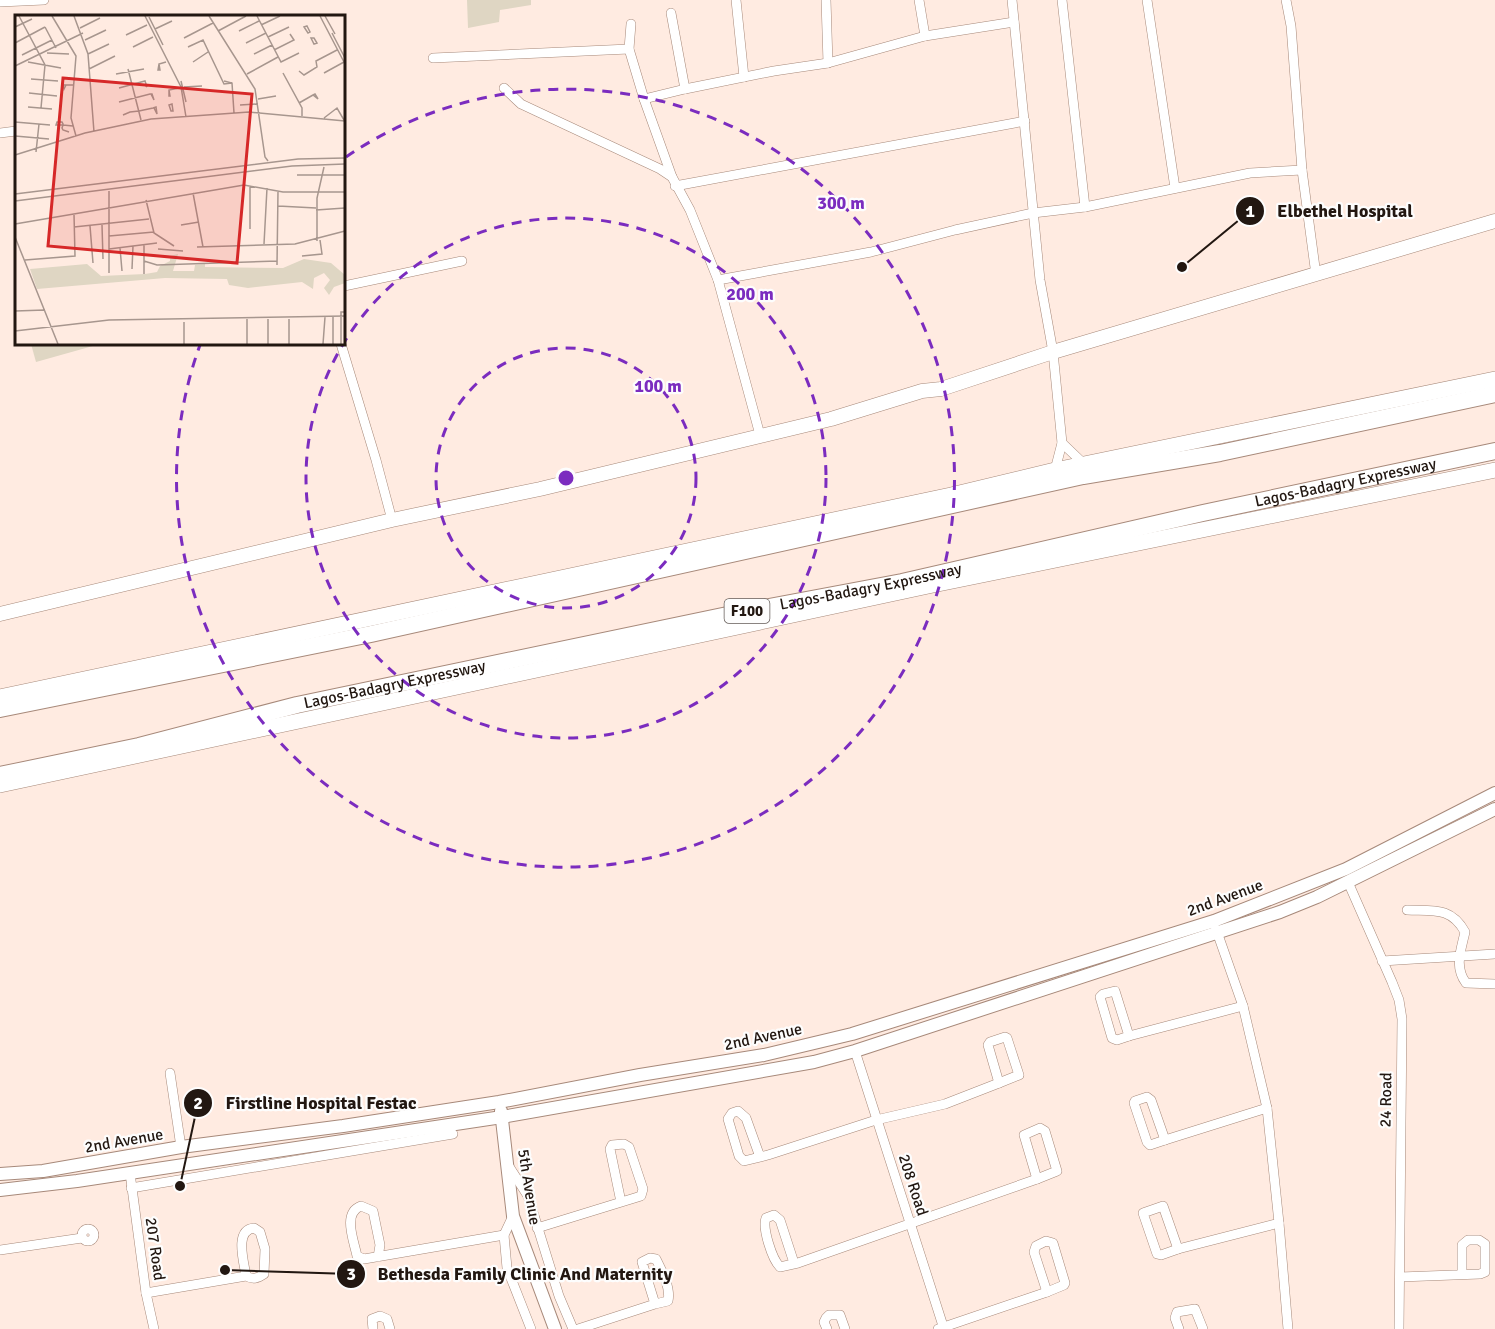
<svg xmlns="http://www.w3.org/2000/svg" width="1495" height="1329" viewBox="0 0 1495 1329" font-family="Signika,sans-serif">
	<rect width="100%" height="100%" fill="#ffebe1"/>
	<g fill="#dfd6c3">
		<polygon points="467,0 531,0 531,5 500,10 499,22 468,28"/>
		<polygon points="31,344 100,344 36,362"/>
	</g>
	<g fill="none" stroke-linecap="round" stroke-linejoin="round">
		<defs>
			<g id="minor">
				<polyline points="736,0 744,77"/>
				<polyline points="826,0 828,63"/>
				<polyline points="919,0 925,36"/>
				<polyline points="1012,0 1040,280 1053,352 1062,443 1055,470"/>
				<polyline points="1062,0 1085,207"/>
				<polyline points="1147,0 1175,188"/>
				<polyline points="1286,0 1291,26 1302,170 1316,275"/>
				<polyline points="0,2 44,0"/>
				<polyline points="671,13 685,89"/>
				<polyline points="631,24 629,49 644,99 672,177"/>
				<polyline points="433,58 629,49"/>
				<polyline points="504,88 521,104 660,169 672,177 690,210 718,280 760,435"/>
				<polyline points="644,99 685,89 774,71 828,63 925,36 1014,22"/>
				<polyline points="0,133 16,131"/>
				<polyline points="675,186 1025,121"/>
				<polyline points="718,280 871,252 955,230 1033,213 1085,207 1250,173 1302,170"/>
				<polyline points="344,286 462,261"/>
				<polyline points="341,344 376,460 392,520"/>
				<polyline points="1062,443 1084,464"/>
				<polyline points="1348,882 1392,982 1399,1000 1402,1019 1399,1329"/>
				<path d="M1407 910C1432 911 1451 906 1465 932 1461 950 1454 967 1466 983L1495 984"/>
				<polyline points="1216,929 1243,1006 1267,1108 1279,1223 1288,1329"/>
				<polyline points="1382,961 1495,954"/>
				<polygon points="1115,991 1129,1036 1117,1040 1112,1038 1100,997 1103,994"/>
				<polyline points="1129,1036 1243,1006"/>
				<polygon points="1005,1037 1007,1038 1019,1075 999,1083 988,1045 990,1042"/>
				<polyline points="855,1051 944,1329"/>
				<polyline points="170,1073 181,1147"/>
				<polygon points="1147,1097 1151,1100 1165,1140 1150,1145 1147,1142 1134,1103 1135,1101"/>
				<polygon points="1040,1128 1045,1131 1057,1171 1037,1179 1024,1135"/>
				<polyline points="1165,1140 1267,1108"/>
				<polyline points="760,1157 746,1118 738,1111 732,1113 728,1119 739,1156 744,1161 768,1155 876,1120 945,1104 999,1083"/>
				<polyline points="508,1165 528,1196 559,1296 573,1329"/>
				<polyline points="130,1173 146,1293 154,1329"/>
				<polyline points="131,1188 453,1134"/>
				<polygon points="1163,1206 1178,1249 1161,1255 1157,1254 1143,1213"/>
				<polyline points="513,1216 504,1235 507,1268 531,1329"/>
				<polyline points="537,1228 641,1196 643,1189 629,1147 624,1144 612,1145 610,1149 621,1202"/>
				<circle cx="88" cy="1235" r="6"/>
				<polygon points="1046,1241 1053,1243 1065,1283 1064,1285 1047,1292 1034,1252 1036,1246"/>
				<polyline points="1178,1249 1279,1223"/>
				<polyline points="0,1250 82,1238"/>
				<path d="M378 1257 380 1245 373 1211 361 1206C342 1213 354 1241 357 1256L364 1259 504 1235"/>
				<path d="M794 1263 780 1220 774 1215 766 1218C762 1228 772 1259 780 1267L798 1263 1037 1179"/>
				<polyline points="1400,1277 1480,1274 1485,1272 1485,1244 1479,1240 1468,1240 1462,1245 1462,1274"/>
				<path d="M146 1293 246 1276C253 1280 258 1278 264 1274L265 1249 260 1232 254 1228C234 1230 244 1262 246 1276"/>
				<polyline points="373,1329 372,1319 380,1316 387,1319 390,1329"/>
				<path d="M578 1329 655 1304 642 1262 650 1258 656 1259C662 1271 671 1288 668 1301L655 1304"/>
				<polyline points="827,1329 824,1322 826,1318 829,1315 840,1315 845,1329"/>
				<polyline points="938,1329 1047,1292"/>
				<polyline points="1179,1329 1175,1318 1177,1312 1195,1309 1203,1329"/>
			</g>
			<g id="tertiary">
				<polyline points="501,1111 513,1216 555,1329"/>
				<polyline points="0,1174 43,1171 181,1147 343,1126 499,1102 640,1075 764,1055 852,1034 1214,921 1346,869 1495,793"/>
				<polyline points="0,1190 77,1181 502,1117 814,1062 855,1051 1280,912 1317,897 1495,809"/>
			</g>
			<polyline id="secondary" points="0,614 392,520 540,489 831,419 922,391 941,389 1053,352 1495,221"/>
			<g id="primary">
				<polyline points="0,697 951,495 1055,470 1495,379"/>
				<polyline points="0,785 933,585 1495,470"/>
			</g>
			<g id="motorway">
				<polyline points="0,709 371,634 1083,476 1220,453 1495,394"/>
				<path id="s1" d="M0 775 139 746 297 705 737 613 902 582 1203 513 1495 451"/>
			</g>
		</defs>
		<use href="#minor" stroke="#a7897a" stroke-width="10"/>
		<use href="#tertiary" stroke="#a7897a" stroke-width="14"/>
		<use href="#secondary" stroke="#a7897a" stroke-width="15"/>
		<use href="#primary" stroke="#a7897a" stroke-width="16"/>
		<use href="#motorway" stroke="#a7897a" stroke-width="18"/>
		<use href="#minor" stroke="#fff" stroke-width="9"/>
		<use href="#tertiary" stroke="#fff" stroke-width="12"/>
		<use href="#secondary" stroke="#fff" stroke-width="14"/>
		<use href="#primary" stroke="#fff" stroke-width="15"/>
		<use href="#motorway" stroke="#fff" stroke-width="16"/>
	</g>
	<g fill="none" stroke="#7b2cbf" stroke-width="3" stroke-dasharray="10 8">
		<circle cx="566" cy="478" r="130"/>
		<circle cx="566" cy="478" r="260"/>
		<path d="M346 157A389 389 0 1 1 200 345"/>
	</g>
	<g text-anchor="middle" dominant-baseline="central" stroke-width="4.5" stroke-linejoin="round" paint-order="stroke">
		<rect fill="#fdfdfd" stroke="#645c58" stroke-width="1.5" x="724.5" y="599" width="45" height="24" rx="4.5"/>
		<g font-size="15" font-weight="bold" fill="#221711">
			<text x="747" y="611">F100</text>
		</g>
		<g font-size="16" fill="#221711" stroke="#fdfdfd">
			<text stroke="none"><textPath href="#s1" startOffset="1377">Lagos-Badagry Expressway</textPath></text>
			<text stroke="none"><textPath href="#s1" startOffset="891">Lagos-Badagry Expressway</textPath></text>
			<text stroke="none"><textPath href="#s1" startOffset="405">Lagos-Badagry Expressway</textPath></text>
			<text transform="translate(1225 898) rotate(-20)">2nd Avenue</text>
			<text transform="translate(763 1037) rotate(-12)">2nd Avenue</text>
			<text transform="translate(1386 1100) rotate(-89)">24 Road</text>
			<text transform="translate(124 1141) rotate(-10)">2nd Avenue</text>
			<text transform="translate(913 1185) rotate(72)">208 Road</text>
			<text transform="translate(529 1187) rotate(81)">5th Avenue</text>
			<text transform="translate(155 1249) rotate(82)">207 Road</text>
		</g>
	</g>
	<g transform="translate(15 15)">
		<rect width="330" height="330" fill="#ffebe1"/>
		<path d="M163 239 158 256H179L180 250 190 249V252L268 253 289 244 316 248 330 260V268L319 272 314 280 309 273 315 265 309 258 299 263 298 274 287 267 233 273 214 270 212 264 150 263 22 274 15 254 72 249 86 261 130 259 142 257 145 251 155 246V241Z" fill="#dfd6c3"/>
		<path fill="none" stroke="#a7968e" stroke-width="1.5" d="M4 1 30 50 26 93M37 1 61 41 56 103 61 121M59 1 73 39 79 117M130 1 166 72 171 102M194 1 240 74 250 142 253 146M242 1 266 47 284 38M305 1 330 49M310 1 320 19M134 2 148 30M246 10 265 1M292 11 295 17 293 18 289 12ZM0 12 17 4M30 12 41 33M65 13 85 3M140 14 157 6M203 16 231 1M224 16 244 6M317 18 330 43M111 20 132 10M253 22 274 12M169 23 198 8M296 23H299L302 28 299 29ZM70 25 91 15M0 28 30 12M231 28 251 18M118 32 138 22M173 32 188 25 209 69 217 68M259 35 279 25 275 19M32 38 54 39M73 39 94 29M239 39 257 30M7 40 37 25M13 47 46 53M178 47 193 37M144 49 143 55H145L144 49 151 47M0 51 68 18M74 54 100 41M113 54 126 105M284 56 289 60 302 52 301 46 322 35M268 58 287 93V101M309 58 329 47M101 59 129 54M232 59 263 42M16 64 43 66M166 66 171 87M209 66 217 68 219 98M51 70 49 74 48 70H59M169 72 187 71M104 73 130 66 132 72 130 70M154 75V81H155L154 75 164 73M14 78 42 81M243 84 261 81M104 87 135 79H137L139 85 136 79M284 88 298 80 300 79 303 84 298 80M157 89 158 96H156L154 90ZM225 90 243 89M13 92 37 94M108 100 115 97 124 96 138 93 141 92 142 99 139 93M309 103 322 93 329 105M0 107 35 110M54 117 48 115 47 113 48 110V109L47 107H42L41 110H48L58 111M0 121 34 124M21 137 24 109M0 140 70 118 136 104 234 97 330 106M282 160H330M94 176V258M178 178 188 232M0 179 283 144 330 143M131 185 139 218 159 231M0 186 277 151 330 149M263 191 301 193M301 195 330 193M0 209 229 170 268 177H330M87 210 88 244M166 210 184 207M75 211 78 248M59 212 134 204M235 214V171M94 221 139 217M0 222 43 329M302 226V183L309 152M249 229 252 173M129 230V259M182 232 280 229 330 216M105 233 107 256M94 234 142 228M143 234 168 236M287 241 307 239 305 225M10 245 60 241 59 199M129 246 142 250 262 246M262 250 263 176M117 254 118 231M0 296 30 295M318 301V329M232 304V329M0 316 94 305 330 301M169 329V307M253 329V304M274 329V304M308 329 310 302M326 329V297H330"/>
		<path fill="#d62828" fill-opacity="0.15" stroke="#d62828" stroke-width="3" d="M48 63 237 79 222 248 33 231Z"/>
		<rect width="330" height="330" fill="none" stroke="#221711" stroke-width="3"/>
	</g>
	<circle cx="566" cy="478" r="9" fill="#7b2cbf" stroke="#fdfdfd" stroke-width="3"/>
	<g font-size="18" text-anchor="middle" font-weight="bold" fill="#7b2cbf" stroke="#fdfdfd" stroke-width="4.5" stroke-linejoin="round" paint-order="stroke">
		<text x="841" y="209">300 m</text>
		<text x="750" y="300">200 m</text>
		<text x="658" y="392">100 m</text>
	</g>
	<path fill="none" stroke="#221711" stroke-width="2" d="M1182 267L1250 211M180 1186L198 1103M225 1270L351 1274"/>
	<g fill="#221711" stroke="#fdfdfd" stroke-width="2">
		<circle cx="1182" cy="267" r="6"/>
		<circle cx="180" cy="1186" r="6"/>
		<circle cx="225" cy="1270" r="6"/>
		<circle cx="1250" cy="211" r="15"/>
		<circle cx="198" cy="1103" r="15"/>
		<circle cx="351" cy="1274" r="15"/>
	</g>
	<g font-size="18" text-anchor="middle" font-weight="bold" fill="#fff">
		<text x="1250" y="217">1</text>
		<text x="198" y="1109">2</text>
		<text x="351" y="1280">3</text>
	</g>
	<g font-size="18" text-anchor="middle" font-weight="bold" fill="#221711" stroke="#fdfdfd" stroke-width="4.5" stroke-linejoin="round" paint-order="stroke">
		<text x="1345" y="217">Elbethel Hospital</text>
		<text x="321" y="1109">Firstline Hospital Festac</text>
		<text x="525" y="1280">Bethesda Family Clinic And Maternity</text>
	</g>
</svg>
